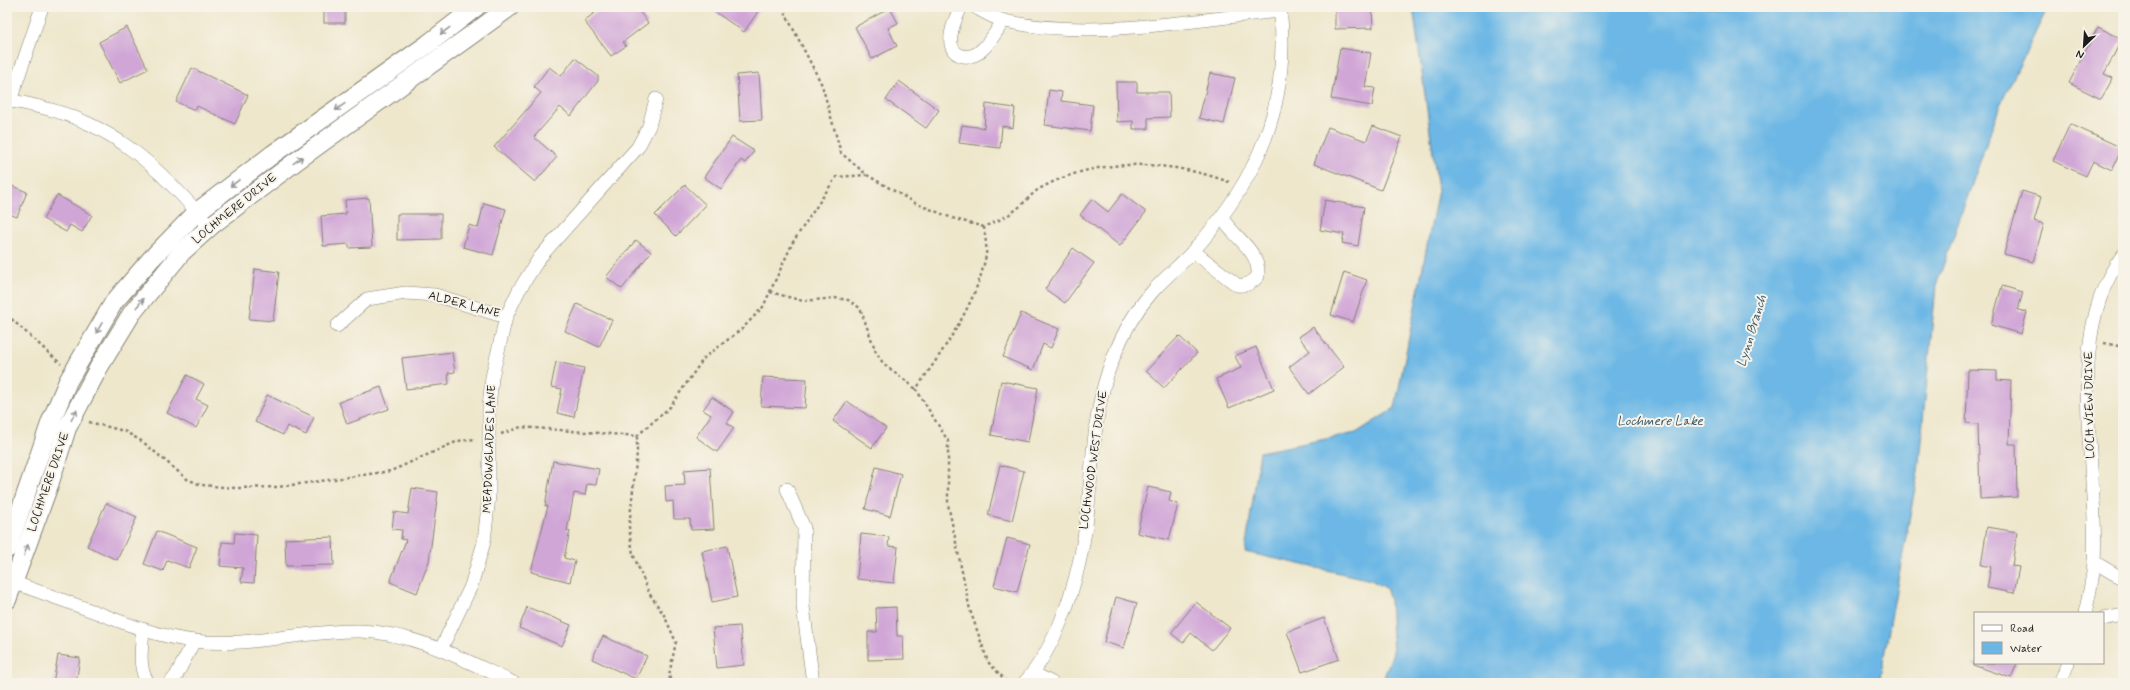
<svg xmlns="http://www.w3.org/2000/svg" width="2130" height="690" viewBox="0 0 2130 690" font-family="Mynerve,sans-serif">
	<rect width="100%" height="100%" fill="#f7f3e8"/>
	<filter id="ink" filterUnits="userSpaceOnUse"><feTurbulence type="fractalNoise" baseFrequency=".025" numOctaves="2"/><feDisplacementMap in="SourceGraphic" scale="8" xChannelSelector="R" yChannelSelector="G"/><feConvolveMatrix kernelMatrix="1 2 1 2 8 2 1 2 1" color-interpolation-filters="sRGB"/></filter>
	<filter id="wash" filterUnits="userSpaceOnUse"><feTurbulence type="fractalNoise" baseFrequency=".012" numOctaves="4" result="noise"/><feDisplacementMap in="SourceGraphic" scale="16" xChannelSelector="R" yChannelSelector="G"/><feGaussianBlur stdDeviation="0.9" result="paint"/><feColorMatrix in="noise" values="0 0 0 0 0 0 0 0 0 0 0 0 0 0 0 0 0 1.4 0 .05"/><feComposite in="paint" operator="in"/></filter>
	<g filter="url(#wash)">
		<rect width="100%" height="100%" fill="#eee7cc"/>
		<polygon fill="#6cb7e5" stroke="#446a80" points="1413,7 2048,7 2000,105 1936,286 1918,472 1879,683 1382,683 1393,652 1390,600 1386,588 1371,580 1245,552 1260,452 1356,433 1395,408 1438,190"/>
		<g id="blocks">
			<g fill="#d0a6d7">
				<rect x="324" y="7" width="21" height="16"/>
				<polygon points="602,7 636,7 648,23 623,42 626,46 611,56 584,21"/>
				<polygon points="708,7 761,7 744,32"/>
				<polygon points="1335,7 1372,7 1373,28 1335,29"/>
				<polygon points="890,8 898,23 888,28 897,46 872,59 855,27"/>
				<polygon points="127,27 148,69 120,83 99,42"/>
				<polygon points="2098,27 2122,39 2104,74 2113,78 2101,99 2069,83"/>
				<polygon points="1340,48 1371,53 1365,87 1375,88 1372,106 1331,99"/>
				<polygon points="575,58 598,76 598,81 571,116 560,107 534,137 557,157 535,182 494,147 541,93 534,87 549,67 561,76"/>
				<polygon points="192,68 248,95 235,124 197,106 195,110 176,102"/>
				<polygon points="759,73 762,120 740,121 737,75"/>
				<polygon points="1210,73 1235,78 1224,124 1199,118"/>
				<polygon points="899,81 939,110 926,128 886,100"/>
				<polygon points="1116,82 1137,82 1137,92 1169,92 1170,117 1148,118 1148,129 1133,129 1133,121 1117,122"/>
				<polygon points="1049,90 1062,92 1061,101 1093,105 1090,131 1045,125"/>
				<polygon points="986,104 1015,108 1013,128 1002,126 1000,148 959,143 962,125 984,128"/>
				<polygon points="2070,124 2122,148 2112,170 2093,161 2086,176 2053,161"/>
				<polygon points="1373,126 1402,137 1381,190 1314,164 1328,127 1366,141"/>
				<polygon points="732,137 754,151 745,163 741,160 721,189 704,177"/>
				<polygon points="7,184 27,192 17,217 7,213"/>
				<polygon points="685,185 706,205 676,236 655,215"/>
				<polygon points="2022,191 2041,197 2034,221 2044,224 2033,262 2004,254"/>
				<polygon points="1122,194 1146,212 1120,246 1080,215 1092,199 1108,212"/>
				<polygon points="57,195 92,215 82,232 70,225 66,232 43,219"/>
				<polygon points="369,198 372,247 349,248 349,244 323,246 321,216 346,214 345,200"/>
				<polygon points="1325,200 1364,207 1358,246 1342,243 1344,234 1320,230"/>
				<polygon points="484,203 506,209 493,255 463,247 469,225 478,228"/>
				<polygon points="397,214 441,214 441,239 397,240"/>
				<polygon points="636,240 651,252 622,289 606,277"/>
				<polygon points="1073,248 1094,263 1065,303 1045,289"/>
				<polygon points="255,269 279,272 273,321 249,319"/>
				<polygon points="1344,272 1367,280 1353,322 1331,315"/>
				<polygon points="2002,286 2023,292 2018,310 2027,312 2021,334 1991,325"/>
				<polygon points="577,304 612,320 599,347 565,331"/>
				<polygon points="1021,313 1059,329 1051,348 1043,344 1033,370 1003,357"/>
				<polygon points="1313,327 1344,367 1309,394 1289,367 1310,351 1299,337"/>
				<polygon points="1179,336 1197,353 1164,388 1146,371"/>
				<polygon points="1256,347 1274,389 1229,408 1216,379 1241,368 1235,356"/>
				<polygon points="452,352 455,372 448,373 449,384 406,389 402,358"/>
				<polygon points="556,362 584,368 574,417 557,413 562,389 551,387"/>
				<polygon points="1968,370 1997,371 1997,380 2011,381 2009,444 2016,444 2017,497 1980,499 1978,424 1966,423"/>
				<polygon points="187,375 204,384 196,399 208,405 196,428 167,413"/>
				<polygon points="763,377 807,379 805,408 761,406"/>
				<polygon points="1001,381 1038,388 1028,442 991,435"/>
				<polygon points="381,387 389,409 347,424 339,402"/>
				<polygon points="267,395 314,417 306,435 287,426 283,435 255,422"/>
				<polygon points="712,397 734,412 727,423 734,428 717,452 696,437 711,415 703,410"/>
				<polygon points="847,401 886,428 872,448 833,421"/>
				<polygon points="553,461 599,469 596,485 587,484 585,495 574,493 567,531 570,531 564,558 575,561 570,582 531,572 548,506 545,506"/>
				<polygon points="1000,465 1024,471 1012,521 988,515"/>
				<polygon points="876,467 901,474 890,516 865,509"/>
				<polygon points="710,468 714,529 691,530 690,519 674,519 673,501 666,502 665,486 685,485 684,470"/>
				<polygon points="1148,487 1171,492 1169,501 1178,504 1169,540 1137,533"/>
				<polygon points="412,488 438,492 429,561 417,593 390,582 406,540 401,539 402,530 392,529 394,512 408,514"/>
				<polygon points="106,503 137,517 117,560 87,546"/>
				<polygon points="1987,527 2017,532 2012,566 2019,567 2014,593 1987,588 1991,567 1981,565"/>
				<polygon points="157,531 197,547 189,568 167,560 163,571 144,564"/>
				<polygon points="235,533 257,535 254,583 241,582 243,568 220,566 222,542 234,543"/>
				<polygon points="861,534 889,537 888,546 898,547 894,583 857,579"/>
				<polygon points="333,537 334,565 286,566 285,539"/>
				<polygon points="1007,538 1030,544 1017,592 994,586"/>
				<polygon points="727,546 737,597 712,602 702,551"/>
				<polygon points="1116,597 1137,603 1124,648 1104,642"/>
				<polygon points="1196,602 1230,628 1212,650 1191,633 1183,643 1171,633"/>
				<polygon points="527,607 571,625 562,646 519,628"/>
				<polygon points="896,607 897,636 903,636 904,659 868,660 868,632 877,632 876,608"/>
				<polygon points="1324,618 1339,659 1302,672 1287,632"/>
				<polygon points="740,626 744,665 717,668 713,628"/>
				<polygon points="603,636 647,656 636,679 592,659"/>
				<polygon points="58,655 80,658 76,683 53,683"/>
				<polygon points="1973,663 2017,663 2011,678 1973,665"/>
			</g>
		</g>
	</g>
	<g filter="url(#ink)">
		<use href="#blocks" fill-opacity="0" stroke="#858274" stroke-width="1"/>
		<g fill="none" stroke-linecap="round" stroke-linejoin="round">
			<defs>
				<g id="street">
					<path d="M961 7C955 19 940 51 963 56 968 57 973 56 978 53 989 45 996 32 1003 21"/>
					<path d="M975 7C984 12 995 19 1005 21 1089 40 1195 20 1280 11"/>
					<path d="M7 101C18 101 30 105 40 107 113 123 163 171 210 227"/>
					<polyline points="10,101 42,7"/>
					<path d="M1193 251 1237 285C1247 286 1252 283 1258 276 1260 250 1234 238 1222 218"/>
					<polyline points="337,326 367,299 406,293 435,295 506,317"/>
					<polyline points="787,489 804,528 803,606 813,683"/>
					<polyline points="2094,562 2123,579"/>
					<path d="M7 580C37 591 68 602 98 613 129 625 160 637 194 641 250 648 304 630 360 631 416 633 464 660 514 683"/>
					<path d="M2085 613C2089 596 2093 579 2094 562 2100 468 2061 335 2123 255"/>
					<polyline points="2103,619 2123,615"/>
					<path d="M143 630C142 646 137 670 149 683"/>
					<polyline points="441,649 471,586 484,542 489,496 489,408 492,377 506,317 519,290 540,257 638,147 649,126 656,99"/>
					<polyline points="1033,673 1052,683"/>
					<polyline points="170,683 176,676 194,641"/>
					<path d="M1024 683C1039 667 1050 646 1059 626 1073 593 1081 560 1086 525 1093 469 1092 408 1114 356 1123 333 1136 310 1152 292 1165 277 1182 264 1195 249 1258 179 1291 104 1280 7"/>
					<polyline points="2060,683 2068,663"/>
				</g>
				<g id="secondary">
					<polyline points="7,549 51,421 68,381 114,302 151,259 197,212 273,154 428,44 476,7"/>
					<polyline points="7,600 49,485 67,428 99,367 132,313 182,252 213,224 295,162 510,7"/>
				</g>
			</defs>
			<use href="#street" stroke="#858274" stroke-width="14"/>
			<use href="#secondary" stroke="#858274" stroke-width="20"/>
			<g stroke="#858274" stroke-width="2.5" stroke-dasharray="3 3" stroke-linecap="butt">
				<path d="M782 7 822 85 841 153 867 175 915 203 952 218 984 227C994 222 1005 218 1014 211 1023 205 1030 195 1039 189 1097 156 1169 160 1229 182"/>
				<path d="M984 227C985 236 987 246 986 255 977 303 944 349 916 389L948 441V504L970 610 988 662 1008 683"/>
				<polyline points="770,292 803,301 835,298 848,300 860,308 876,352 883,363 916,389"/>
				<polyline points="7,315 61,364"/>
				<polyline points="2104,343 2123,347"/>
				<polyline points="89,422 124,431 143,442 187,479 201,485 236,488 278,487 391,471 458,441 475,439"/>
				<polyline points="501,434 521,427 637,436 637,453 629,527 633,554 649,593 664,615 676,642 669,675 671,683"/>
				<polyline points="637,436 670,407 704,358 743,328 763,307 793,242 836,177 866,175"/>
			</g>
			<use href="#street" stroke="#fff" stroke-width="13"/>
			<use href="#secondary" stroke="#fff" stroke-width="18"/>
		</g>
		<defs><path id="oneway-shaft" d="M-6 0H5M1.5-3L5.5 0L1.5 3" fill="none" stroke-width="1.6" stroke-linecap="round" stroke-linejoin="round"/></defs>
		<g stroke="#999">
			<use href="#oneway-shaft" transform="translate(445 31) rotate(143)"/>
			<use href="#oneway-shaft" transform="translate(340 107) rotate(145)"/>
			<use href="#oneway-shaft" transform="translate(298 160) rotate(-36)"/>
			<use href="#oneway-shaft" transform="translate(235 183) rotate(143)"/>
			<use href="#oneway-shaft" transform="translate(140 303) rotate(-51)"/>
			<use href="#oneway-shaft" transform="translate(99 328) rotate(120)"/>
			<use href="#oneway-shaft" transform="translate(74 415) rotate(-62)"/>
			<use href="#oneway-shaft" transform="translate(26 550) rotate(-70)"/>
		</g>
	</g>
	<g text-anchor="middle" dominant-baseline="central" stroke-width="4" stroke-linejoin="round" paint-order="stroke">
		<g font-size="12" fill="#1c1c1c" stroke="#f7f3e8">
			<text transform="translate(235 209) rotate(-39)">LOCHMERE DRIVE</text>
			<text transform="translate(464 305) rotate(15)">ALDER LANE</text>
			<text transform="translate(2090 405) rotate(-91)">LOCH VIEW DRIVE</text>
			<text transform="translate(490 449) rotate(-88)">MEADOWGLADES LANE</text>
			<text transform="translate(1094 460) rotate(-82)">LOCHWOOD WEST DRIVE</text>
			<text transform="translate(49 482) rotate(-71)">LOCHMERE DRIVE</text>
		</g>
		<g font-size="13" font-style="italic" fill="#3c5a6c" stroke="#f7f3e8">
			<text transform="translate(1752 331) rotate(-73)">Lynn Branch</text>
			<text x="1660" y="421">Lochmere Lake</text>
		</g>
	</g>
	<rect width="2130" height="690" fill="none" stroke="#f7f3e8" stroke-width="24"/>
	<rect x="1974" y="612" width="130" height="52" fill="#f7f3e8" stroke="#9f9d96"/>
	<rect x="1982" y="625" width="20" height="6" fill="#ffffff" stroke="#9f9d96"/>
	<text x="2010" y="632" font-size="12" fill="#1c1c1c">Road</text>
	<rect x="1982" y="642" width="20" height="12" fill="#6cb7e5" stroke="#9f9d96"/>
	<text x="2010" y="652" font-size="12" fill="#1c1c1c">Water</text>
	<g transform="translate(2084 46) rotate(205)" stroke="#f7f3e8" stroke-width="3" paint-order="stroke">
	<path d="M0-3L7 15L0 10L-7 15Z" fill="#1c1c1c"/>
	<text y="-6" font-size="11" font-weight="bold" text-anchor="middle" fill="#1c1c1c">N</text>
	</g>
</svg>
